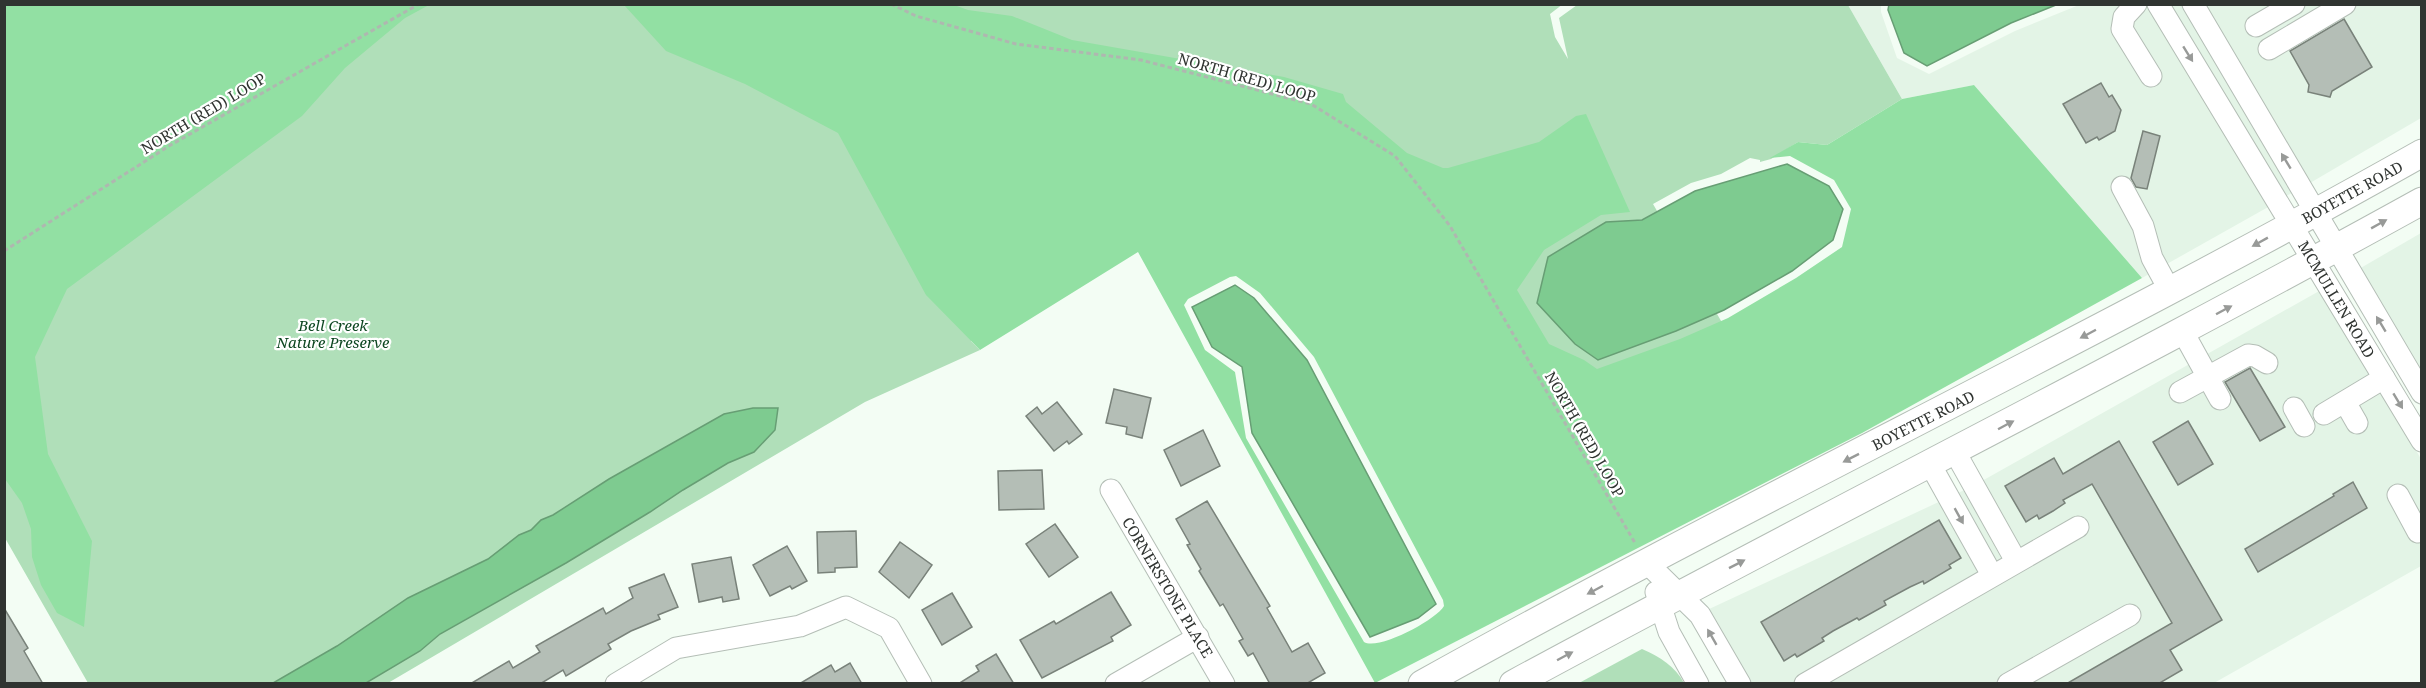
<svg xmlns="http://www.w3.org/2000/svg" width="2426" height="688" viewBox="0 0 2426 688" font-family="'Noto Serif',serif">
	<rect width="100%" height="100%" fill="#f3fdf4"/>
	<g fill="#e3f4e6">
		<polygon points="1848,5 1881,5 1881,12 1897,58 1929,74 2015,31 2079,5 2146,5 2270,206 2142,278 1974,85 1902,99"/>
		<polygon points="2168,5 2182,5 2294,192 2286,196"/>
		<polygon points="2204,5 2421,5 2421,118 2310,183"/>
		<polygon points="2421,233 2421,375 2359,269"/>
		<polygon points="2321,290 2421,459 2421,566 2214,683 1751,683 1707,610 1973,486"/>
	</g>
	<g fill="#b0dfb9">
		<polygon points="1563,4 1550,14 1555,37 1568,59 1559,18 1577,5 1848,5 1902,99 1827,145 1798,142 1771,159 1760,162 1760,160 1750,158 1721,174 1691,183 1653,204 1777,417 1477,607 1234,185 971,341 980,350 865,402 388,683 88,683 5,538 4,5"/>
		<path d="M1642 649C1660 657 1675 666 1684 683H1579Z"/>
	</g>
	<g fill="#92e0a3" fill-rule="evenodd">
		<polygon points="4,5 429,5 405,18 345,68 302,116 67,289 35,357 48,454 92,541 84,627 57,613 41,585 32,557 31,529 22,503 5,479"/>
		<path d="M624 5H954L968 10 1012 16 1072 40 1284 77 1343 94 1346 102 1407 153 1443 168H1448L1539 142 1576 116 1586 114 1630 212 1601 215 1544 250 1517 290 1549 344 1584 360 1597 369 1680 339 1728 318 1796 278 1842 247 1851 209 1834 180 1790 156 1770 158 1798 142 1827 145 1902 99 1974 85 2142 278 1862 433 1375 683 1138 252 980 350 926 295 838 133 745 84 666 51ZM1236 276 1260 293 1314 357 1443 600 1444 606C1436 620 1378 651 1364 642L1246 438 1235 372 1205 350 1184 305 1188 299 1230 277Z"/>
	</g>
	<g fill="#7ecb90" stroke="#679e74" stroke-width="1.5">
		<polygon points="1889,4 2056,4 2056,5 2011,23 1927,66 1904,53 1888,10"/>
		<polygon points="1787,164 1829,186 1843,209 1833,240 1792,271 1724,310 1676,331 1598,360 1575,344 1537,303 1548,257 1606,222 1642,220 1695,191"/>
		<polygon points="1235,285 1254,298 1307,360 1436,604 1418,618 1370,637 1252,433 1242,367 1212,347 1192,307"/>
		<polygon points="753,408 778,408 775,430 754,452 728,463 683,490 650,512 566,563 440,634 420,651 366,683 273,683 337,646 408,598 488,559 519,535 531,530 541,520 553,515 609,479 724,414"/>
	</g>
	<g fill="#b4beb6" stroke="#79827a" stroke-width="1.5">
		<polygon points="2344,19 2372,67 2332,91 2330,97 2308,92 2309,85 2290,51"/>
		<polygon points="2101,83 2109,97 2112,95 2121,110 2115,131 2099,140 2097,137 2086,143 2063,104"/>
		<polygon points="2143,131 2160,136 2147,189 2136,187 2131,178"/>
		<polygon points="2250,368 2285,427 2260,441 2225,382"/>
		<polygon points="1114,389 1151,398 1142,438 1126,434 1127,427 1106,423"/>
		<polygon points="1057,402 1082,434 1069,444 1067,441 1054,451 1026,416 1037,407 1042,414"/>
		<polygon points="2188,421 2213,464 2178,485 2153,442"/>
		<polygon points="1203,430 1220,466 1181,486 1164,450"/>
		<polygon points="2119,441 2222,620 2170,650 2182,670 2158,684 2066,684 2172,623 2092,484 2063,500 2065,503 2053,511 2039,519 2037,515 2026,522 2005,486 2054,458 2063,474"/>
		<polygon points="1042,470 1044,509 999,510 998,471"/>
		<polygon points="2353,482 2367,508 2258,572 2245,549 2334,496 2333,494"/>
		<polygon points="1207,501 1270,606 1267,608 1292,652 1308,643 1325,673 1306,684 1270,684 1253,653 1248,656 1239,641 1243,639 1223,604 1220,606 1199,571 1201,569 1187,545 1190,544 1176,519"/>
		<polygon points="1939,520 1961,558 1949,565 1951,568 1924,584 1923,581 1910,587 1884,601 1886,605 1859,620 1857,618 1833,631 1822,638 1824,641 1797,657 1795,654 1784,661 1761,622"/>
		<polygon points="1055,524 1078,557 1049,577 1026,544"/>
		<polygon points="856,531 857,567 835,568 835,572 818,573 817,532"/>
		<polygon points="900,542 932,565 909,598 879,572"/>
		<polygon points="787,546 807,581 792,589 790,586 770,596 753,565"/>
		<polygon points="731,557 739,599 723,602 722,597 699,602 692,564"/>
		<polygon points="664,574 678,607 658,615 660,619 631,631 608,644 611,649 566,676 563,670 540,684 470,684 509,661 513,668 540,652 536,646 603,608 606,614 633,598 629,588"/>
		<polygon points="1111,592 1131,625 1111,637 1113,641 1042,678 1020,640 1054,621 1056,624"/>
		<polygon points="952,593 972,627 942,645 922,610"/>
		<polygon points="4,608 28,648 24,651 43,684 4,684"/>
		<polygon points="996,654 1014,684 958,684 979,671 976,666"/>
		<polygon points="850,663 862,684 799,684 831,665 835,672"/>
	</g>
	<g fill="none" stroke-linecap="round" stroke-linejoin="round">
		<defs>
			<g id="minor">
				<polyline points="2136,4 2124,17 2122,29 2151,76"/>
				<polyline points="2158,4 2422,441"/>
				<polyline points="2193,4 2422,393"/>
				<polyline points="2256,26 2294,4"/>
				<polyline points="2269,49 2345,4"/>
				<polyline points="2122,187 2143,226 2152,258 2170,291"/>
				<polyline points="2183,332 2220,399"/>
				<polyline points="2180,392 2248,355 2255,356 2267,363"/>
				<polyline points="2345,402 2357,423"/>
				<polyline points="2294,408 2304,426"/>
				<polyline points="2324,414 2384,378"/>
				<polyline points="1955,452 2016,561"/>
				<polyline points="1930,464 1992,575"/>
				<polyline points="1111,490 1224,684"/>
				<polyline points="2398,495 2418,532 2422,530"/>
				<polyline points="1647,563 1700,615 1740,684"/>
				<polyline points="1656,592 1669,632 1698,684"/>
				<polyline points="616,684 676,648 800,626 846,607 889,628 921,684"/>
				<polyline points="1116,684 1198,637"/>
				<polyline points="1805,684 2078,527"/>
				<polyline points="2008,684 2130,615"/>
			</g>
			<g id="major">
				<path d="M1422 684C1752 500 2093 339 2422 153"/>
				<path d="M1513 684C1815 520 2122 367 2422 201"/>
			</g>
		</defs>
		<use href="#minor" stroke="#b4beb6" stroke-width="23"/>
		<use href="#major" stroke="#b4beb6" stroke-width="29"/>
		<g stroke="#afb7b0" stroke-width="3" stroke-dasharray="4.5 3" stroke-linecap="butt">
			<polyline points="891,4 916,16 1016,44 1141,60 1311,104 1395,156 1450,226 1635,543"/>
			<polyline points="4,251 169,146 419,4"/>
		</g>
		<use href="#minor" stroke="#fff" stroke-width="21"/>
		<use href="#major" stroke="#fff" stroke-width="27"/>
	</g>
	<defs><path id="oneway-solid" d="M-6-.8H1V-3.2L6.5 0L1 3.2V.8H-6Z" transform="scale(1.5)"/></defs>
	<g fill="#989a98">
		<use href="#oneway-solid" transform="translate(2188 54) rotate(58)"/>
		<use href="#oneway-solid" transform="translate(2286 161) rotate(-121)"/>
		<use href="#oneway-solid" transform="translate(2379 224) rotate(-29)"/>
		<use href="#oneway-solid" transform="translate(2260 242) rotate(151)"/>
		<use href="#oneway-solid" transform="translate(2224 310) rotate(-28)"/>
		<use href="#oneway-solid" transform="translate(2381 324) rotate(-121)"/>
		<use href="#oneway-solid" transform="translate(2088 334) rotate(152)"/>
		<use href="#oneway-solid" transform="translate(2398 401) rotate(59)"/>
		<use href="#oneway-solid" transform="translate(2006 425) rotate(-28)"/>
		<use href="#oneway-solid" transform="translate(1851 458) rotate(153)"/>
		<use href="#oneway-solid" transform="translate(1959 516) rotate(61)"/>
		<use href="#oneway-solid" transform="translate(1737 564) rotate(-27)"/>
		<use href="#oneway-solid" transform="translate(1595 590) rotate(152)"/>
		<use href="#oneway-solid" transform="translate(1712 637) rotate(-120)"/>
		<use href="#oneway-solid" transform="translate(1565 656) rotate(-28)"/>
	</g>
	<g text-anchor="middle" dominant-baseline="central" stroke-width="4.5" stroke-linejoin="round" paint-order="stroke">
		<g font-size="15" fill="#303431" stroke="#fff">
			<text transform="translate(1247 77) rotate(16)">NORTH (RED) LOOP</text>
			<text transform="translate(203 113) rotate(-31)">NORTH (RED) LOOP</text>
			<text transform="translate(2352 192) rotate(-29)">BOYETTE ROAD</text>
			<text transform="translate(2337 299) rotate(59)">MCMULLEN ROAD</text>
			<text transform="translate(1923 420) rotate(-27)">BOYETTE ROAD</text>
			<text transform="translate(1585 434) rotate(60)">NORTH (RED) LOOP</text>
			<text transform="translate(1168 587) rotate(59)">CORNERSTONE PLACE</text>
		</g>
		<g font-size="15" font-style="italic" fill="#0d4721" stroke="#fff">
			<text x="333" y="325">Bell Creek<tspan x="333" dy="17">Nature Preserve</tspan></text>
		</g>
	</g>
	<rect width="2426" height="688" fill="none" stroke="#303431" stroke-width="12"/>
</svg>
